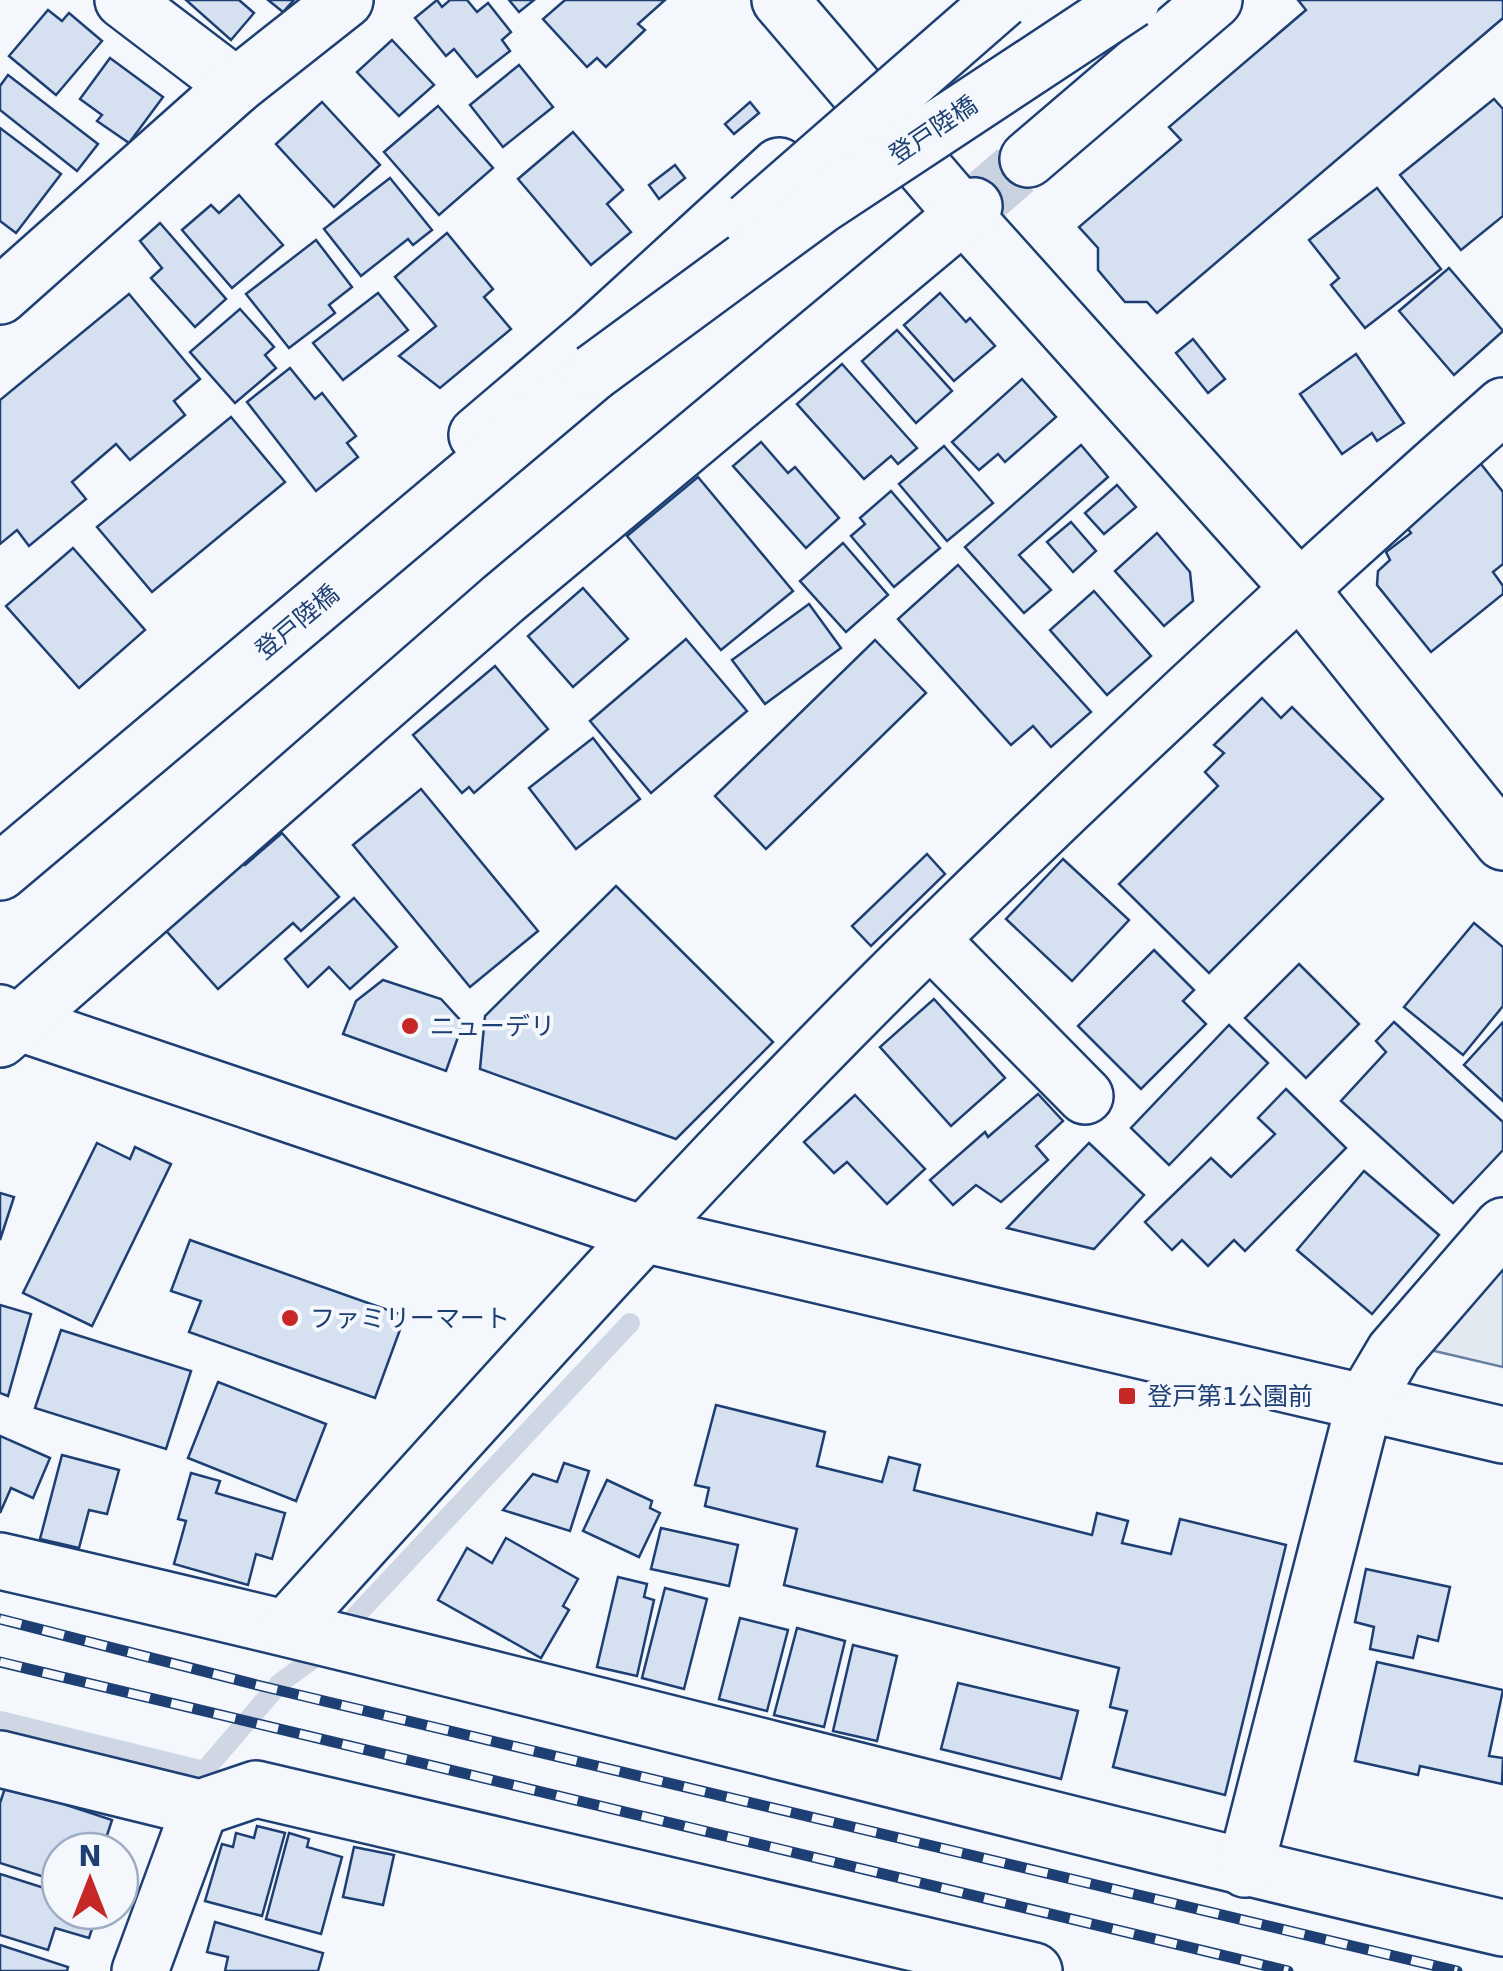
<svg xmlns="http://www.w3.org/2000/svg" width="1503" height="1971" viewBox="0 0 1503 1971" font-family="'DejaVu Sans','Noto Sans JP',sans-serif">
	<rect width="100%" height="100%" fill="#f4f7fb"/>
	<polygon fill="#e3e9f0" stroke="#687fa3" stroke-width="2.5" points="1503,1266 1503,1367 1430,1350"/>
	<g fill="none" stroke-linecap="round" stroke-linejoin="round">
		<polyline stroke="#cfd7e4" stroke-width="20" points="0,1721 204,1771 280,1683 321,1653 630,1323"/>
	</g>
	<g fill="#d5e0f0" stroke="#1d3f73" stroke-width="2.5">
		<polygon points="186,0 239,0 254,13 231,40"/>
		<polygon points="268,0 294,0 283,12"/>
		<polygon points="437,0 442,7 450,0 467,0 477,12 488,3 511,32 502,40 510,51 477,77 454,49 446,56 415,18"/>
		<polygon points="509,0 534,0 519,12"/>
		<polygon points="565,0 665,0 638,24 645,30 606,67 597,58 587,67 543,19"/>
		<polygon points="1298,0 1503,0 1503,18 1157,313 1147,302 1125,302 1098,270 1098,248 1079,227 1181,140 1169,127 1306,10"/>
		<polygon points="48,10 62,21 69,13 102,41 56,95 9,56"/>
		<polygon points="392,40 434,85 399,116 357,72"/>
		<polygon points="110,58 163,97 129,143 97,121 102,115 80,99"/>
		<polygon points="519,65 553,107 503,147 470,105"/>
		<polygon points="8,75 98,144 77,171 0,110 0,86"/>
		<polygon points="1494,99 1503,109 1503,216 1461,250 1400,175"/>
		<polygon points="322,102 380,165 334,207 276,144"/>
		<polygon points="750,102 759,113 734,134 725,124"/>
		<polygon points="438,106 493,168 439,215 384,152"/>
		<polygon points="0,128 61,174 16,233 0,221"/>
		<polygon points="573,132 623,190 607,204 631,232 591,265 518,179"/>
		<polygon points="675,165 685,178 659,199 649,185"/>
		<polygon points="390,178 432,230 413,245 408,239 361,276 324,229"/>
		<polygon points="1377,188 1441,269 1365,328 1331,285 1339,278 1309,240"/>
		<polygon points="239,195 283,245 232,288 182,230 211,205 219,213"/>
		<polygon points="160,223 226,299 195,327 151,278 162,268 140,241"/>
		<polygon points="447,233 493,289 484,297 511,329 440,388 399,356 436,326 395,277"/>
		<polygon points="316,240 352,287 329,305 335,313 289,348 246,294"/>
		<polygon points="1449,268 1503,331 1454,375 1399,311"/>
		<polygon points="378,293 408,330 343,380 313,343"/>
		<polygon points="940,293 966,322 970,318 995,346 954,381 904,325"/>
		<polygon points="129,294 200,379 174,401 185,415 130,460 116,444 72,482 86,499 29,546 17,530 0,544 0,400"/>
		<polygon points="240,309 274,347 265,355 276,368 235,403 190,352"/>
		<polygon points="897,330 952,391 916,423 862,361"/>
		<polygon points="1193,339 1225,379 1208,393 1176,353"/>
		<polygon points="1356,354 1404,423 1377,441 1372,433 1342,454 1300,394"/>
		<polygon points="842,364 917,448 898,464 891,456 864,479 797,404"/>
		<polygon points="290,368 315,399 322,393 356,436 347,443 358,457 316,491 247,402"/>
		<polygon points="1022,379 1056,417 1005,462 998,454 979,470 952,442"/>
		<polygon points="231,417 285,482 152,592 97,527"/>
		<polygon points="761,442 788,473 795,467 839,518 806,548 733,466"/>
		<polygon points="1081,445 1108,477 1019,555 1051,590 1024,613 965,547"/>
		<polygon points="944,446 993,503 947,541 899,484"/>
		<polygon points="1477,459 1503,492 1503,564 1493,572 1503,586 1503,594 1431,652 1377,585 1378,571 1390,560 1386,552 1411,533 1402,521"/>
		<polygon points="698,477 793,591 721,650 627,536"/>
		<polygon points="1117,485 1136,507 1104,534 1085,513"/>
		<polygon points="891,491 940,548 894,587 851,536 865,524 860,518"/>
		<polygon points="1071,522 1096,551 1073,572 1047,542"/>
		<polygon points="1157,533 1190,572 1193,601 1164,626 1115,571"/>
		<polygon points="843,543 888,595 846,632 800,581"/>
		<polygon points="73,548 145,630 79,688 6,606"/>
		<polygon points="958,565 1091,712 1051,747 1033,726 1011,745 898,619"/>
		<polygon points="583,588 628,639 573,687 528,636"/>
		<polygon points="1094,591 1151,656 1107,695 1050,630"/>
		<polygon points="809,604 841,648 765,704 732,660"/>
		<polygon points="686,639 747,711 651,793 590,721"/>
		<polygon points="875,640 926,693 766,849 715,796"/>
		<polygon points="495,666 548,729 474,793 469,787 462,793 413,735"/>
		<polygon points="1262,698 1281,718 1292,707 1383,799 1209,973 1119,884 1218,786 1205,772 1224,753 1214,745"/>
		<polygon points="593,738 640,799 576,849 529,788"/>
		<polygon points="421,789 538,931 470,987 353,845"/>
		<polygon points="282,833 339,897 301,931 293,923 218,989 161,925 238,858 245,865"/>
		<polygon points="927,854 945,874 871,946 852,926"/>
		<polygon points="1063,859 1129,920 1072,981 1006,919"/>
		<polygon points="616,886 773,1042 676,1139 480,1069 485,1016"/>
		<polygon points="354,898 397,947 350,989 329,967 308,987 285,959"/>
		<polygon points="1474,923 1503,947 1503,1006 1463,1055 1404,1007"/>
		<polygon points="1154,950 1194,990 1183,1001 1206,1024 1141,1089 1078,1026"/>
		<polygon points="1299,964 1359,1024 1306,1078 1245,1018"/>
		<polygon points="383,980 441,999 463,1023 446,1071 343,1034 356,1001"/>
		<polygon points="934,999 1005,1078 951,1126 880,1047"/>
		<polygon points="1394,1022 1503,1122 1503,1150 1453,1203 1341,1101 1386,1052 1376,1041"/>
		<polygon points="1503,1022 1503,1101 1464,1065"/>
		<polygon points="1229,1025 1268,1063 1169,1165 1131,1128"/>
		<polygon points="1286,1089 1346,1148 1245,1251 1234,1240 1208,1266 1182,1240 1172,1250 1145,1222 1211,1158 1231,1177 1275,1134 1258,1118"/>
		<polygon points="1038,1094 1063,1121 1036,1146 1048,1160 1001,1202 976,1185 953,1205 930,1180 985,1132 988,1137"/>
		<polygon points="855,1095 925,1169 887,1204 847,1162 834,1173 804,1142"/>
		<polygon points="97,1143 130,1159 135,1147 171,1164 92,1326 23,1293"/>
		<polygon points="1089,1143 1144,1195 1094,1249 1007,1228"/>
		<polygon points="1364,1171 1439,1235 1372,1314 1297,1250"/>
		<polygon points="0,1193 14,1197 0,1240"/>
		<polygon points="190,1240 405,1316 375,1398 189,1332 201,1301 171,1291"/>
		<polygon points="0,1305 31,1314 8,1396 0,1393"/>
		<polygon points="61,1330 191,1371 166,1449 35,1408"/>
		<polygon points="218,1382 326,1424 296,1501 188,1458"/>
		<polygon points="716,1405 825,1432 817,1466 882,1482 889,1457 920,1465 914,1490 1092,1535 1097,1513 1128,1521 1122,1543 1171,1554 1180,1519 1286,1545 1225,1795 1113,1767 1127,1711 1110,1707 1119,1668 784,1585 797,1529 705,1506 709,1488 695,1485"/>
		<polygon points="0,1436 50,1458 33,1498 11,1488 0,1513"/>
		<polygon points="62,1455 119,1470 107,1514 89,1510 79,1548 40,1539"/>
		<polygon points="564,1463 589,1471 570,1531 503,1510 533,1474 557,1482"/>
		<polygon points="191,1473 220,1481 216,1493 285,1513 272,1559 256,1554 248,1585 174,1564 186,1521 178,1519"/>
		<polygon points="607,1480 652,1501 650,1508 660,1513 639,1557 583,1531"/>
		<polygon points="661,1528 738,1545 729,1586 651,1569"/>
		<polygon points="506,1538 578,1579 563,1606 569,1610 541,1658 438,1600 467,1548 492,1563"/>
		<polygon points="1366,1569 1450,1587 1438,1641 1418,1636 1413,1658 1370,1649 1374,1627 1355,1622"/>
		<polygon points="618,1577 647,1584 644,1597 654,1600 637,1676 597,1667"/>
		<polygon points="665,1588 707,1599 684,1689 642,1678"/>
		<polygon points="740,1618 788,1630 767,1711 719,1699"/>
		<polygon points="797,1628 845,1641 824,1727 774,1715"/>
		<polygon points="853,1645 897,1656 877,1741 833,1731"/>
		<polygon points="1377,1662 1503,1690 1489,1756 1503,1758 1502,1784 1420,1766 1418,1775 1355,1761"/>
		<polygon points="958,1683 1078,1711 1061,1779 941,1749"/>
		<polygon points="6,1785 112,1820 102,1851 60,1851 60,1882 0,1863 0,1803"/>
		<polygon points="257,1826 285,1833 262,1916 205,1901 222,1844 233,1847 236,1833 254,1838"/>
		<polygon points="289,1833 309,1839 307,1847 342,1857 321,1934 266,1919"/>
		<polygon points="354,1847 394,1855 383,1905 343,1897"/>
		<polygon points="0,1874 60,1893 60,1911 98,1911 89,1938 55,1928 48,1950 0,1935"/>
		<polygon points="215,1922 323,1953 318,1971 225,1971 228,1957 207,1952"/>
		<polygon points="0,1945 68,1967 67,1971 0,1971"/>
	</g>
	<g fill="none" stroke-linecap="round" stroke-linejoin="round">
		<polyline stroke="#c9d2e0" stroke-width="55" stroke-dasharray="55 28" stroke-linecap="butt" points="974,206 1028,159"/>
		<defs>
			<g id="minor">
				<polyline points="123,0 236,86"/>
				<polyline points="780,0 964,215 1298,587 1503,842"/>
				<polyline points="1028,159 1214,0"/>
				<polyline points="0,296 236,86 345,0"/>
				<polyline points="477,435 593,336 779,166"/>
				<polyline points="930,939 1085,1096"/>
				<polyline points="0,1013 20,1023 643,1234 1503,1435"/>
				<polyline points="0,1039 503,599 974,206"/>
				<path d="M0 1561C503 1676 1001 1812 1503 1928"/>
				<path d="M287 1627C498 1394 707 1157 932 937 1118 755 1308 578 1503 406"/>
				<polyline points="0,1759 200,1808 256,1789 1034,1971"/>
				<polyline points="1245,1869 1365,1401 1394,1352 1503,1226"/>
				<polyline points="140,1971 200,1808"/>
			</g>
			<polyline id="major" points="0,872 594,372"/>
		</defs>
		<use href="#minor" stroke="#1d3f73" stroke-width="60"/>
		<use href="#major" stroke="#1d3f73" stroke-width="60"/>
		<use href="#minor" stroke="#f4f7fb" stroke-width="55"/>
		<use href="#major" stroke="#f4f7fb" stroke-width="55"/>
		<defs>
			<g id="rail">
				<polyline points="0,1619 257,1685 1457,1971"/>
				<polyline points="0,1662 1288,1971"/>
			</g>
		</defs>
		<use href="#rail" stroke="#1d3f73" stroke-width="11"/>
		<use href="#rail" stroke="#f4f7fb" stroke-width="8" stroke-dasharray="22" stroke-linecap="butt"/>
		<defs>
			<g id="major-bridge">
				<polyline points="750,220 1002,0"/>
				<polyline points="594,372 820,206 1132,0"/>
			</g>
		</defs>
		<use href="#major-bridge" stroke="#1d3f73" stroke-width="60" stroke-linecap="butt"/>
		<use href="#major-bridge" stroke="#f4f7fb" stroke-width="55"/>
	</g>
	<g fill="#c62828" stroke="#f4f7fb" stroke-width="4">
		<circle cx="410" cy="1026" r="10"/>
		<circle cx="290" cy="1318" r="10"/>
		<rect x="1117" y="1386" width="20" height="20" rx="5"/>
	</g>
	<g text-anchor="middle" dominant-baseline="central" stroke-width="8" stroke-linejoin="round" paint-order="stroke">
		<g font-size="25" fill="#1d3f73" stroke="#f4f7fb">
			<text transform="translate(933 130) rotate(-34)">登戸陸橋</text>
			<text transform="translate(297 622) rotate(-40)">登戸陸橋</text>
		</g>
		<g font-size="25" fill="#1d3f73" stroke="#f4f7fb" text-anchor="start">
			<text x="430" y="1026">ニューデリ</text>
			<text x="310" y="1318">ファミリーマート</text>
			<text x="1147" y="1396">登戸第1公園前</text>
		</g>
	</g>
	<g transform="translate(90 1881)"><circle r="48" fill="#f4f7fb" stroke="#9eadc5" stroke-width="2.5"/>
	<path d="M0-8L18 38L0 25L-18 38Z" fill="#c62828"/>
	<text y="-15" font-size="28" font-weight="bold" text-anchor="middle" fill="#1d3f73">N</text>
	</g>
</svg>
